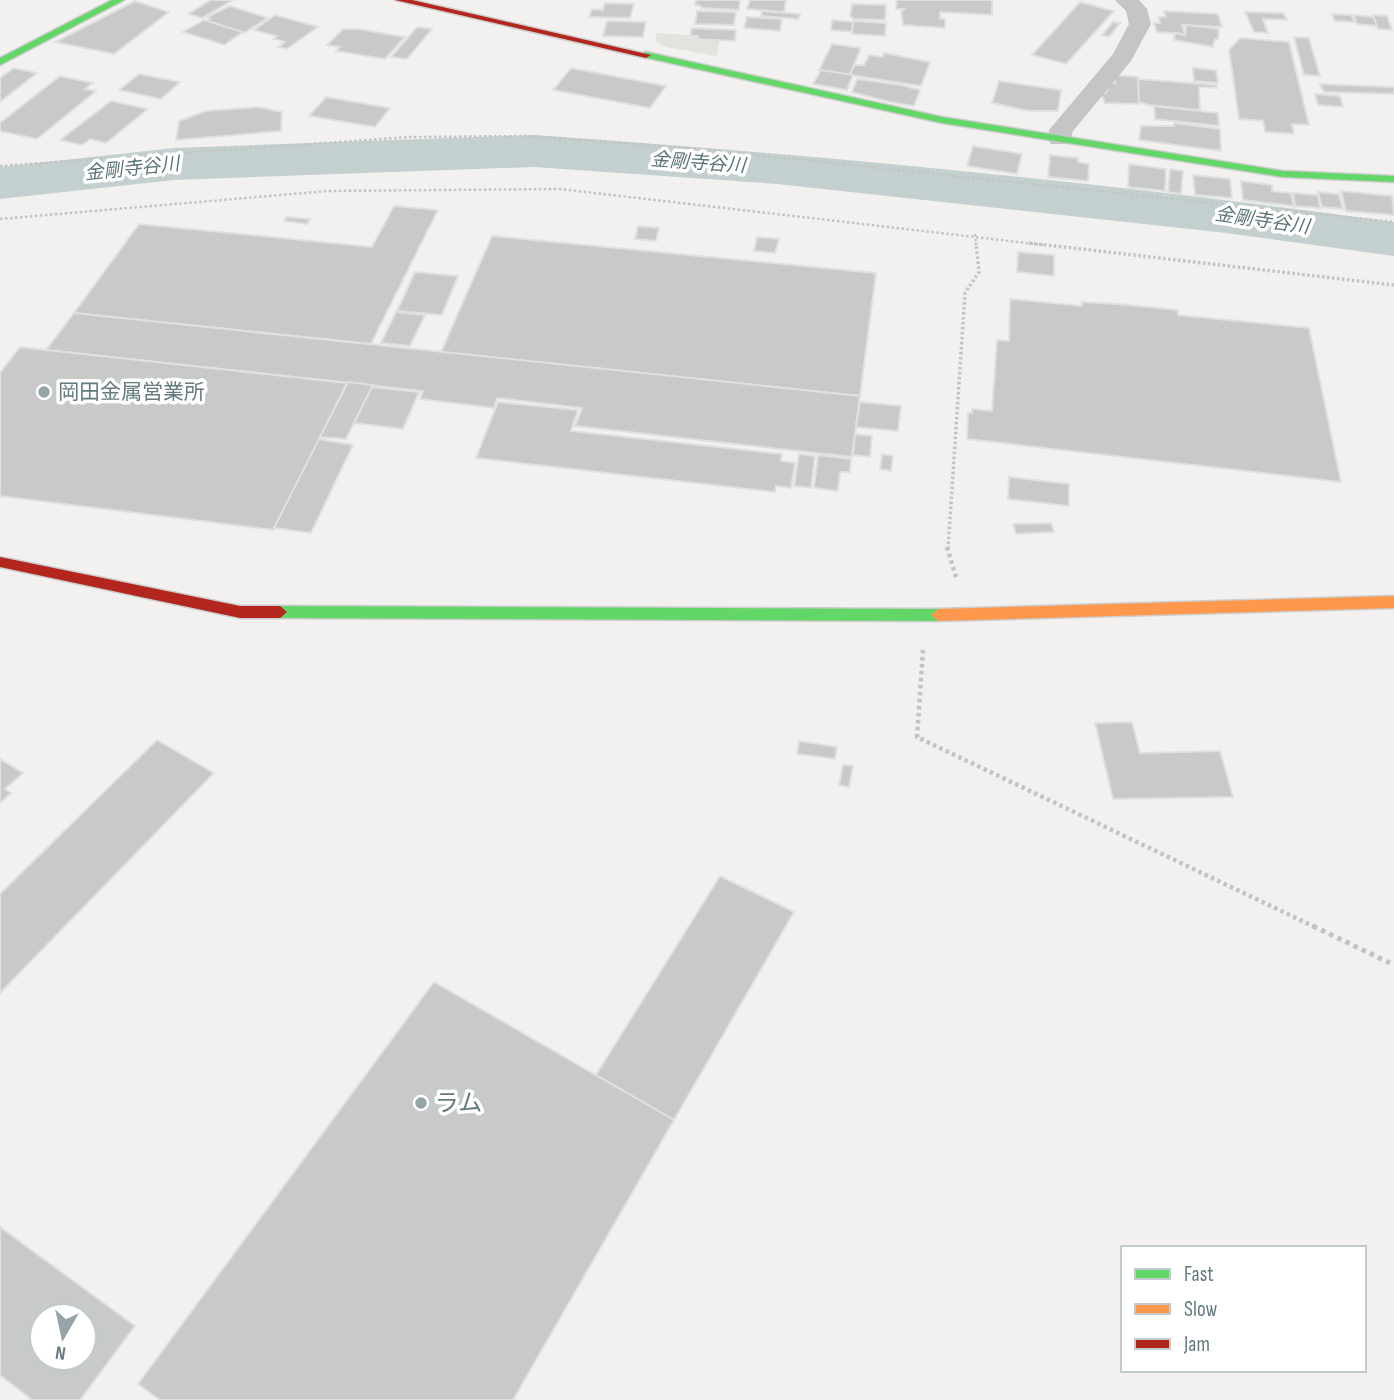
<svg xmlns="http://www.w3.org/2000/svg" width="1394" height="1400" viewBox="0 0 1394 1400" font-family="'Sofia Sans Condensed','Noto Sans JP',sans-serif">
	<rect width="100%" height="100%" fill="#f2f1f0"/>
	<polygon fill="#e2e3de" points="656,33 720,37 717,56 666,47 656,41"/>
	<g fill="none" stroke-linecap="round" stroke-linejoin="round">
		<path fill="#c4d0cf" fill-rule="evenodd" d="M534 135C822 155 1108 183 1394 222V256L1226 233 777 184 534 167 174 180 0 199V167L174 148Z"/>
	</g>
	<g fill="#c8caca" stroke="#e1e0e0" stroke-width="2" fill-rule="evenodd">
		<polygon points="211,0 233,0 202,18 188,14"/>
		<polygon points="696,0 739,0 740,2 739,10 701,8 701,6 695,5"/>
		<polygon points="750,0 786,0 784,12 747,9"/>
		<polygon points="897,0 992,0 992,15 940,12 940,19 945,19 945,28 903,25 901,12 904,9 896,9"/>
		<polygon points="135,1 169,12 114,54 55,42"/>
		<polygon points="1080,2 1114,11 1066,64 1032,55"/>
		<polygon points="605,3 634,4 630,18 589,17 592,9 603,10"/>
		<polygon points="852,4 886,5 885,20 853,19 850,16"/>
		<polygon points="230,6 268,18 244,33 207,21 210,19 207,17"/>
		<polygon points="697,11 736,12 734,25 695,24"/>
		<polygon points="762,11 800,14 798,19 761,16"/>
		<polygon points="1164,11 1218,14 1222,27 1182,25 1185,34 1157,32 1154,23 1160,23 1159,17 1166,17"/>
		<polygon points="1245,12 1283,13 1287,20 1263,19 1268,33 1254,32"/>
		<polygon points="1332,14 1351,15 1355,22 1335,21"/>
		<polygon points="275,15 318,27 287,49 278,47 285,42 274,39 277,36 254,30"/>
		<polygon points="1353,15 1374,17 1377,26 1357,24"/>
		<polygon points="1373,15 1387,16 1392,30 1378,29"/>
		<polygon points="747,17 782,19 780,31 744,28"/>
		<polygon points="204,20 207,21 243,32 224,45 183,32"/>
		<polygon points="832,20 854,22 852,32 831,30"/>
		<polygon points="607,21 646,22 643,37 603,36"/>
		<polygon points="853,21 886,23 885,36 852,34"/>
		<polygon points="1113,22 1120,23 1109,37 1102,35"/>
		<polygon points="1186,25 1219,29 1218,39 1215,39 1213,47 1174,40 1175,33 1185,35"/>
		<polygon points="417,27 432,29 407,59 391,57"/>
		<polygon points="692,28 736,30 735,41 697,39 698,36 690,36"/>
		<polygon points="343,29 358,29 405,37 385,59 336,51 340,47 327,45"/>
		<polygon points="1294,37 1309,38 1320,76 1304,75"/>
		<polygon points="1240,38 1289,42 1309,125 1292,124 1294,134 1265,132 1263,121 1239,119 1229,50"/>
		<polygon points="832,44 861,48 850,75 819,70"/>
		<polygon points="884,53 930,62 921,86 850,75 854,65 864,65 869,55 883,57"/>
		<polygon points="14,68 37,73 0,102 0,78"/>
		<polygon points="571,68 666,86 650,108 553,90"/>
		<polygon points="1193,68 1216,70 1218,83 1194,81"/>
		<polygon points="821,70 853,75 847,90 813,84"/>
		<polygon points="139,74 180,82 161,99 119,90"/>
		<polygon points="1115,75 1138,77 1139,104 1105,103 1101,93 1106,93 1110,82 1115,83"/>
		<polygon points="60,76 93,83 85,89 96,91 37,139 0,131 0,123"/>
		<polygon points="857,79 901,85 920,90 914,106 890,102 852,92"/>
		<polygon points="1138,79 1216,85 1217,88 1199,87 1200,109 1195,110 1148,105 1139,102"/>
		<polygon points="999,81 1061,90 1058,111 1029,111 992,103"/>
		<polygon points="1320,84 1394,87 1394,94 1324,92"/>
		<polygon points="1315,94 1340,96 1343,107 1318,105"/>
		<polygon points="326,97 390,108 375,127 309,116"/>
		<polygon points="111,101 148,109 106,143 90,139 82,145 60,140"/>
		<polygon points="1154,106 1218,113 1219,126 1155,119"/>
		<polygon points="258,107 282,112 281,131 176,140 179,121 206,111"/>
		<polygon points="1174,123 1220,129 1221,151 1139,140 1141,126 1174,126"/>
		<polygon points="973,146 1022,154 1017,174 967,166"/>
		<polygon points="1050,155 1078,158 1078,162 1089,164 1088,181 1048,177"/>
		<polygon points="1129,164 1166,169 1165,191 1128,187"/>
		<polygon points="1170,169 1183,171 1181,194 1168,192"/>
		<polygon points="1193,175 1230,179 1232,198 1195,195"/>
		<polygon points="1241,181 1272,185 1272,191 1291,193 1294,206 1243,200"/>
		<polygon points="1341,191 1392,196 1394,215 1346,211"/>
		<polygon points="1318,192 1339,194 1343,209 1322,207"/>
		<polygon points="1293,193 1318,195 1320,208 1295,206"/>
		<polygon points="394,206 438,210 371,344 74,313 139,224 372,247"/>
		<polygon points="287,217 310,219 307,224 284,221"/>
		<polygon points="638,226 659,228 656,241 635,239"/>
		<polygon points="492,236 876,273 860,396 441,352"/>
		<polygon points="757,237 779,239 775,253 754,251"/>
		<polygon points="1018,252 1054,255 1054,276 1017,272"/>
		<polygon points="415,272 458,276 442,315 397,311"/>
		<polygon points="1010,299 1082,306 1082,302 1118,304 1178,310 1178,315 1309,328 1341,482 967,439 968,413 972,413 972,409 992,411 997,340 1009,341"/>
		<polygon points="396,312 425,315 410,346 381,343"/>
		<polygon points="74,313 860,396 852,457 575,426 582,408 497,398 494,408 420,399 423,391 46,350"/>
		<polygon points="20,347 46,350 347,383 274,530 0,496 0,373"/>
		<polygon points="348,382 373,385 346,439 320,437"/>
		<polygon points="372,387 419,392 403,429 354,423"/>
		<polygon points="498,402 578,410 571,431 782,454 781,461 795,463 791,488 776,486 775,492 476,458"/>
		<polygon points="860,402 901,406 898,431 856,427"/>
		<polygon points="855,434 872,436 870,457 853,455"/>
		<polygon points="319,439 353,445 311,533 274,528"/>
		<polygon points="799,454 815,456 811,488 794,486"/>
		<polygon points="882,454 893,456 891,471 880,469"/>
		<polygon points="818,455 851,459 850,472 840,472 838,491 814,488"/>
		<polygon points="1009,477 1069,484 1069,506 1008,499"/>
		<polygon points="1051,523 1054,532 1016,534 1013,524"/>
		<polygon points="1132,722 1140,753 1220,751 1233,797 1113,799 1095,723"/>
		<polygon points="157,740 214,773 0,993 0,894"/>
		<polygon points="799,741 837,747 835,759 797,754"/>
		<polygon points="0,759 23,773 5,789 11,793 0,803"/>
		<polygon points="843,765 853,766 849,787 839,785"/>
		<polygon points="720,876 794,912 674,1120 596,1075"/>
		<polygon points="434,982 674,1120 513,1400 160,1400 138,1384"/>
		<path d="M0 1227 135 1326 80 1400H32L0 1375ZM42 1316H84V1358H42Z"/>
	</g>
	<g fill="none" stroke-linecap="round" stroke-linejoin="round">
		<defs>
			<g id="fast">
				<polygon points="112,0 124,0 0,65 0,58"/>
				<polygon points="646,52 942,117 1283,171 1394,176 1394,182 1283,177 942,123 643,57 643,53"/>
				<polygon points="280,606 938,609 945,615 938,621 280,618 273,612"/>
			</g>
			<polygon id="slow" points="1394,596 1394,608 938,621 931,615 938,609"/>
			<g id="jam">
				<polygon points="395,0 412,0 651,55 646,58"/>
				<polygon points="0,557 240,606 280,606 287,612 280,618 240,618 0,567"/>
			</g>
		</defs>
		<use href="#fast" stroke="#cdcece" stroke-width="3"/>
		<use href="#slow" stroke="#cdcece" stroke-width="3"/>
		<use href="#jam" stroke="#cdcece" stroke-width="3"/>
		<g stroke="#c2c4c4" stroke-width="2.5" stroke-dasharray="2.5 2.5" stroke-linecap="butt">
			<polyline points="0,166 410,137 528,136 698,149 1394,222"/>
			<polyline points="0,219 327,191 560,189 1044,245"/>
			<polyline points="975,234 976,245"/>
		</g>
		<g stroke="#c2c4c4" stroke-width="3.5" stroke-dasharray="2.5 2.5" stroke-linecap="butt">
			<polyline points="1029,243 1394,285"/>
			<polyline points="948,549 965,293 979,272 976,243"/>
		</g>
		<g stroke="#c2c4c4" stroke-width="4.5" stroke-dasharray="3.5 3.5" stroke-linecap="butt">
			<polyline points="947,547 956,577"/>
			<polyline points="923,650 917,737 1317,928"/>
		</g>
		<polyline stroke="#c2c4c4" stroke-width="5" stroke-dasharray="4.5 4.5" stroke-linecap="butt" points="1313,926 1394,965"/>
		<polygon fill="#c4c6c6" fill-rule="evenodd" points="1115,0 1139,0 1147,9 1151,24 1131,61 1073,131 1069,144 1051,144 1048,139 1049,130 1113,54 1129,24 1126,11"/>
		<use href="#fast" fill="#63d668" fill-rule="evenodd"/>
		<use href="#slow" fill="#ff974d" fill-rule="evenodd"/>
		<use href="#jam" fill="#b3261e" fill-rule="evenodd"/>
	</g>
	<g fill="#96a4a7" stroke="#fff" stroke-width="2.5">
		<circle cx="44" cy="392" r="7"/>
		<circle cx="421" cy="1103" r="7"/>
	</g>
	<g text-anchor="middle" dominant-baseline="central" stroke-width="7" stroke-linejoin="round" paint-order="stroke">
		<g font-size="19" font-style="italic" fill="#5b7676" stroke="#fff">
			<text transform="translate(698 163) rotate(4)">金剛寺谷川</text>
			<text transform="translate(132 169) rotate(-6)">金剛寺谷川</text>
			<text transform="translate(1262 221) rotate(8)">金剛寺谷川</text>
		</g>
		<g font-size="21" fill="#647a7f" stroke="#fff" text-anchor="start">
			<text x="58" y="392">岡田金属営業所</text>
		</g>
		<g font-size="24" fill="#647a7f" stroke="#fff" text-anchor="start">
			<text x="435" y="1103">ラム</text>
		</g>
	</g>
	<rect x="1121" y="1246" width="245" height="126" fill="#ffffff" stroke="#c1cacc" stroke-width="2"/>
	<rect x="1135" y="1269" width="35" height="10" fill="#63d668" stroke="#c1cacc" stroke-width="2"/>
	<text x="1184" y="1281" font-size="21" fill="#647a7f">Fast</text>
	<rect x="1135" y="1304" width="35" height="10" fill="#ff974d" stroke="#c1cacc" stroke-width="2"/>
	<text x="1184" y="1316" font-size="21" fill="#647a7f">Slow</text>
	<rect x="1135" y="1339" width="35" height="10" fill="#b3261e" stroke="#c1cacc" stroke-width="2"/>
	<text x="1184" y="1351" font-size="21" fill="#647a7f">Jam</text>
	<g transform="translate(63 1337) rotate(189)"><circle r="33" fill="#ffffff" stroke="#c1cacc" stroke-width="2"/>
	<path d="M0-5L12 26L0 18L-12 26Z" fill="#96a4a7"/>
	<text y="-10" font-size="19" font-weight="bold" text-anchor="middle" fill="#647a7f">N</text>
	</g>
</svg>
